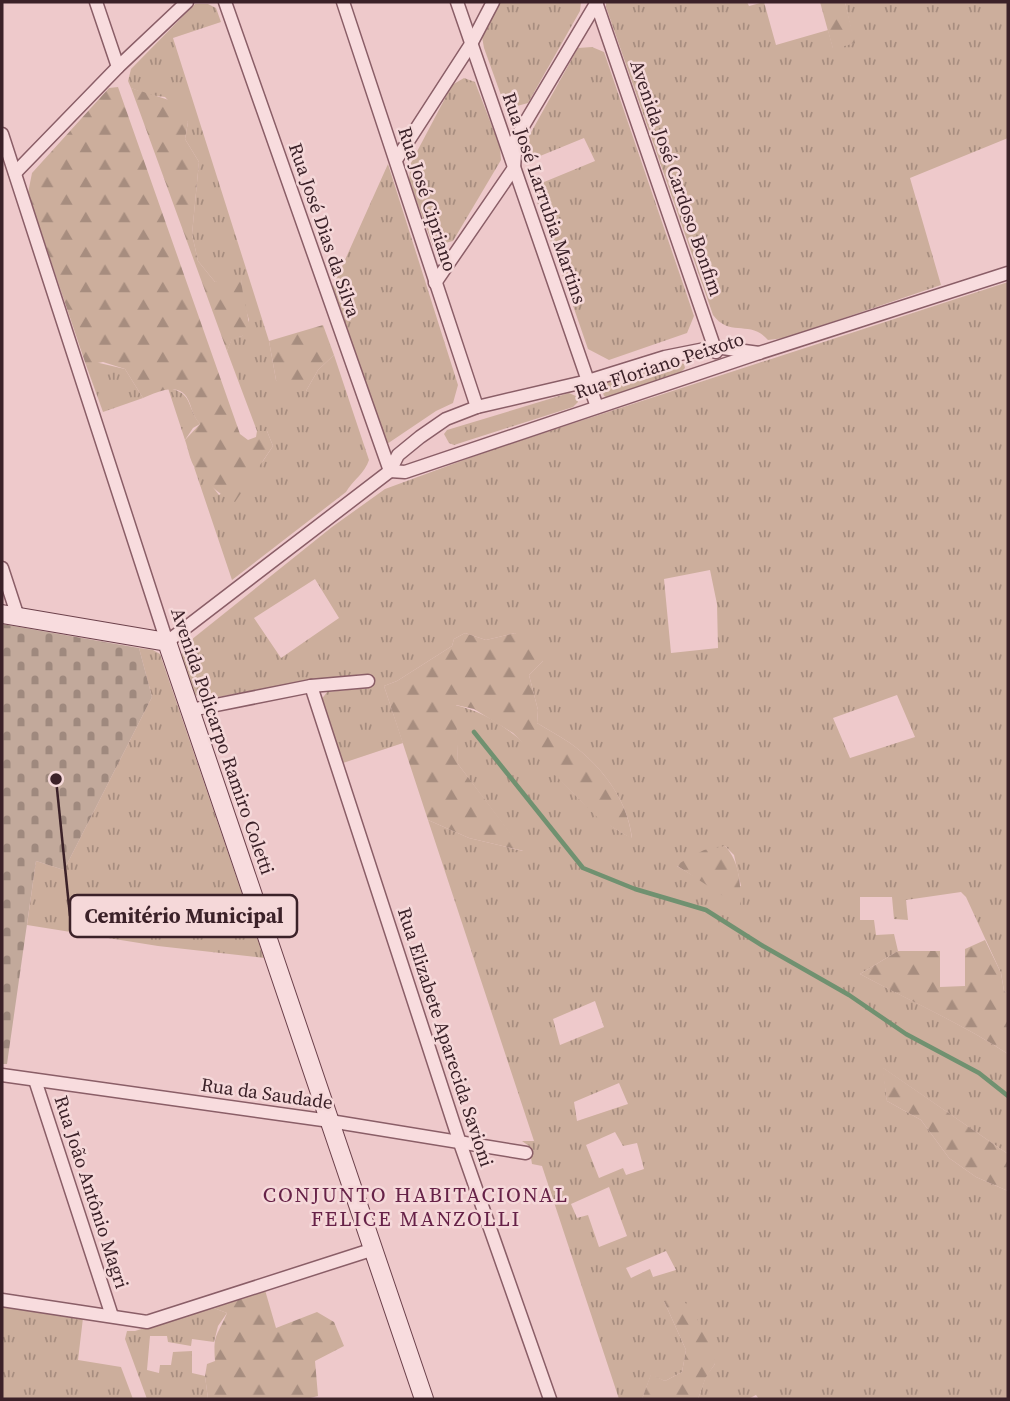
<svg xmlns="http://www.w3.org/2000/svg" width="1010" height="1401" viewBox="0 0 1010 1401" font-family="'Source Serif 4',serif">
	<defs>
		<pattern id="grass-tufts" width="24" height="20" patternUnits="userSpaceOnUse" patternTransform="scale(1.75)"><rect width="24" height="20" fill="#ccae9c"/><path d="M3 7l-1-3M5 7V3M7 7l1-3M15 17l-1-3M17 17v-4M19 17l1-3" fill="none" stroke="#a78d7f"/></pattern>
		<pattern id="forest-firs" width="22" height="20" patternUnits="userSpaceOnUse" patternTransform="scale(1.75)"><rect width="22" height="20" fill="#ccae9c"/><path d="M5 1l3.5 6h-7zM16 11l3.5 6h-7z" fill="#a78d7f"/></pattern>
		<pattern id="cemetery-stones" width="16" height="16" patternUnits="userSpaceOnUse" patternTransform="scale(1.75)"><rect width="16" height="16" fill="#c2a99b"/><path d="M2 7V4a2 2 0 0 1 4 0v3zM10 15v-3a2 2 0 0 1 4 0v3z" fill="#9f897e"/></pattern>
	</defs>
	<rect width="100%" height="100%" fill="#eec9cb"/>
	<g fill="url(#grass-tufts)" fill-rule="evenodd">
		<polygon points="500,2 581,2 580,11 528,103 506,109 484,48 482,37"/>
		<path d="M606 2H747L749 6 764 2 776 45 828 30 833 48 854 43 845 2H1008V138L910 178 941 285 785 338 768 340C750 319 730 338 713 315L606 7Z"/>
		<path d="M195 4H208L216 8 221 22 173 38 269 341 276 380 306 391 318 370 334 355 369 460C365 473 353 480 346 492L232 580 194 467 202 473 219 495 263 461 273 446 267 431H257L227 351 232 338 242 336 249 320 242 297 241 279 215 282 198 261 192 234 199 162 185 139 188 122 165 97 148 95 131 88 128 81 131 69Z"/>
		<polygon points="592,47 604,52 694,316 687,333 609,360 588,349 532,187 595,161 584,138 523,163 524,145 578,48"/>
		<polygon points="464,78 475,82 500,147 501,160 453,241 433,246 409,180 411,163 452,85"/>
		<polygon points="388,164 458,385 453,403 436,411 387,444 327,300"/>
		<path d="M1008 282V994L1004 991 1001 973 966 897 961 892 906 900 908 920 894 919 892 897H860V920H874L876 935 894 934 898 951 860 974C910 1001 961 1023 1008 1054V1154L883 1068 887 1101 921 1120 949 1158 976 1177 1008 1191V1399H759L756 1395 748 1399H698L706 1376 715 1364 664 1301 686 1350 682 1372 665 1381 651 1375 642 1399H619L542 1166 532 1164 529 1146 522 1141H534L428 820 469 838 523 851 458 764 455 705C532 722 565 806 632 838 628 800 600 764 570 743 560 736 548 730 537 723L538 710 529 675 543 661 515 633 486 640 465 633 454 639 452 646 397 681 384 686 403 743 343 763 321 700 327 692 369 688 375 683 373 677 365 674 310 680 207 699 195 695 181 657 186 644 332 527 385 489 491 450ZM710 570 717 604 718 648 671 653 664 579ZM315 579 339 618 281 658 254 618ZM897 695 915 737 850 758 833 718ZM725 846 734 855 741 886 692 875 677 866ZM595 1001 604 1027 560 1045 553 1019ZM619 1083 628 1104 577 1121 574 1102ZM615 1132 623 1146 637 1143 644 1169 626 1175 623 1168 599 1178 586 1145ZM609 1187 627 1236 599 1247 588 1215 577 1218 571 1204ZM666 1251 676 1270 653 1277 650 1269 631 1278 626 1268Z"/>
		<polygon points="674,361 684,364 685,368 680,373 608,398 604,396 602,390 607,382"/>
		<polygon points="95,362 125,369 143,398 103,412 86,365"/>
		<path d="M168 388C194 393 186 407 200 424L193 428 185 440Z"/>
		<polygon points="569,393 578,397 578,402 573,407 454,445 449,443 444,434 447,430"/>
		<polygon points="139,648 153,650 160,654 264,958 158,946 27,925 36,861 64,870 152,697"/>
		<polygon points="2,1307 83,1318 78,1360 121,1367 133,1399 2,1399"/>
		<polygon points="211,1307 227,1313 218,1326 214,1342 192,1339 191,1346 168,1342 167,1336 150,1336 147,1370 159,1373 160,1365 171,1365 173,1352 192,1351 192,1373 205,1376 208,1399 147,1399 125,1339 127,1331 135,1331"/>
	</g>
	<g fill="url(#forest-firs)">
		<polygon points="820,2 845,2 855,43 833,49"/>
		<path d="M118 87 240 434 248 440 256 437 257 431H267L273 446 235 502C218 495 207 482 195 468 190 461 188 448 185 440L200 424C194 417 193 413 190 404 182 380 160 391 143 398L125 369 103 362 86 365 28 193 32 173 109 88Z"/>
		<path d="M131 88C148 94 164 97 180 105L188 122 185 139 199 162 192 234 198 261 215 282 229 276 241 278C242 296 249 313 249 329L242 336 232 339 227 351Z"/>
		<polygon points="323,325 334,355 318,370 306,391 291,392 276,380 269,341"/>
		<path d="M465 633 486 640 515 633 542 648 543 661 529 675 538 710 537 723C548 730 560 736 570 743 601 765 628 800 632 839L599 819 513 733 474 709 456 705 458 764 524 851 469 838 428 820 384 686 397 681 452 646 454 639Z"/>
		<path d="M725 846C740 862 741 885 740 907L676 865 704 850Z"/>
		<path d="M985 940 1001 973 1004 991 1008 994V1054C961 1023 909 1001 860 974L898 951H940V987L965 986V949Z"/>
		<polygon points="882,1067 1008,1154 1008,1191 976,1177 949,1158 921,1120 887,1101"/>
		<path d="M265 1290 276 1328 317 1312 334 1322 344 1346 315 1361 318 1396 306 1399H208L205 1376 207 1364 215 1361C213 1333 217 1337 227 1313L211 1307Z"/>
		<path d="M680 1296C697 1318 711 1336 715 1364L706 1377 698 1399H642L651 1374 665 1381 682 1372 686 1350 664 1301Z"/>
	</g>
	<polygon fill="url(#cemetery-stones)" points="2,624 139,648 152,697 64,870 36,861 7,1064 2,1064"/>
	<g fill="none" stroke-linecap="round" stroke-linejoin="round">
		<polyline stroke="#709170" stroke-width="4.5" points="474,732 583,868 635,889 706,910 763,946 849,995 906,1034 979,1073 1008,1096"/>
		<defs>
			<g id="street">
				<polyline points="96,2 118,67"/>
				<polyline points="225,2 390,471"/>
				<polyline points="343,2 477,407"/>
				<polyline points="457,2 597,407"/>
				<polyline points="596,2 716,352"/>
				<polyline points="2,134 167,642 390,471 398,455 420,437 446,419 477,407 588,381 665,357 715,347 759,353"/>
				<polyline points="396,160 471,44 493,2"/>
				<polyline points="15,173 118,67 187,2"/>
				<polyline points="435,283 514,168 516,138 597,2"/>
				<polyline points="390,471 405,472 759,353 1008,273"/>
				<polyline points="2,568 18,617"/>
				<polyline points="311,686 460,1143 550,1399"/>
				<polyline points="191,710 311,686 368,681"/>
				<polyline points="2,1075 330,1121 526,1153"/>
				<polyline points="35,1080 112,1316"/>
				<polyline points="2,1300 147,1322 374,1249"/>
			</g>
			<polyline id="secondary" points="2,614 167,642 424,1399"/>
		</defs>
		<use href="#street" stroke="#8a5e67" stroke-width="15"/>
		<use href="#secondary" stroke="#6c414b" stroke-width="20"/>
		<use href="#street" stroke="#f8dcde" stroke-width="12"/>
		<use href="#secondary" stroke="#f8dcde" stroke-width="18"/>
	</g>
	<g text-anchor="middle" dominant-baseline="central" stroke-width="5" stroke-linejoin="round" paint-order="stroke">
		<g font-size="19" fill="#3b2128" stroke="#f5d8d9">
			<text transform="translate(677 178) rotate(71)">Avenida José Cardoso Bonfim</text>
			<text transform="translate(545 198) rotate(71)">Rua José Larrubia Martins</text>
			<text transform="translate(428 199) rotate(72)">Rua José Cipriano</text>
			<text transform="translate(325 230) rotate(71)">Rua José Dias da Silva</text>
			<text transform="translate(659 365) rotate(-18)">Rua Floriano Peixoto</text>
			<text transform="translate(223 741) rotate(71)">Avenida Policarpo Ramiro Coletti</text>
			<text transform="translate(446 1037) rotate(72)">Rua Elizabete Aparecida Savioni</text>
			<text transform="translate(267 1093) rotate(8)">Rua da Saudade</text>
			<text transform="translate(92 1192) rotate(72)">Rua João Antônio Magri</text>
		</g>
		<g font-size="21" letter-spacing="2" fill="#662147" stroke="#f5d8d9">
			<text x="416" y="1194">CONJUNTO HABITACIONAL<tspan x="416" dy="24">FELICE MANZOLLI</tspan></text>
		</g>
	</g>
	<path fill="none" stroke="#3b2128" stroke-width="2.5" d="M56 779L70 916"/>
	<circle fill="#3b2128" stroke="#f5d8d9" stroke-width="2.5" cx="56" cy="779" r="7"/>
	<rect fill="#f5d8d9" stroke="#3b2128" stroke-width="2.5" x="70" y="895" width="227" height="42" rx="7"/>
	<g font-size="21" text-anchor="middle" font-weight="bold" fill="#3b2128">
		<text x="184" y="923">Cemitério Municipal</text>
	</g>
	<rect width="1010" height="1401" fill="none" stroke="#3b2128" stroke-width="7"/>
</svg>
